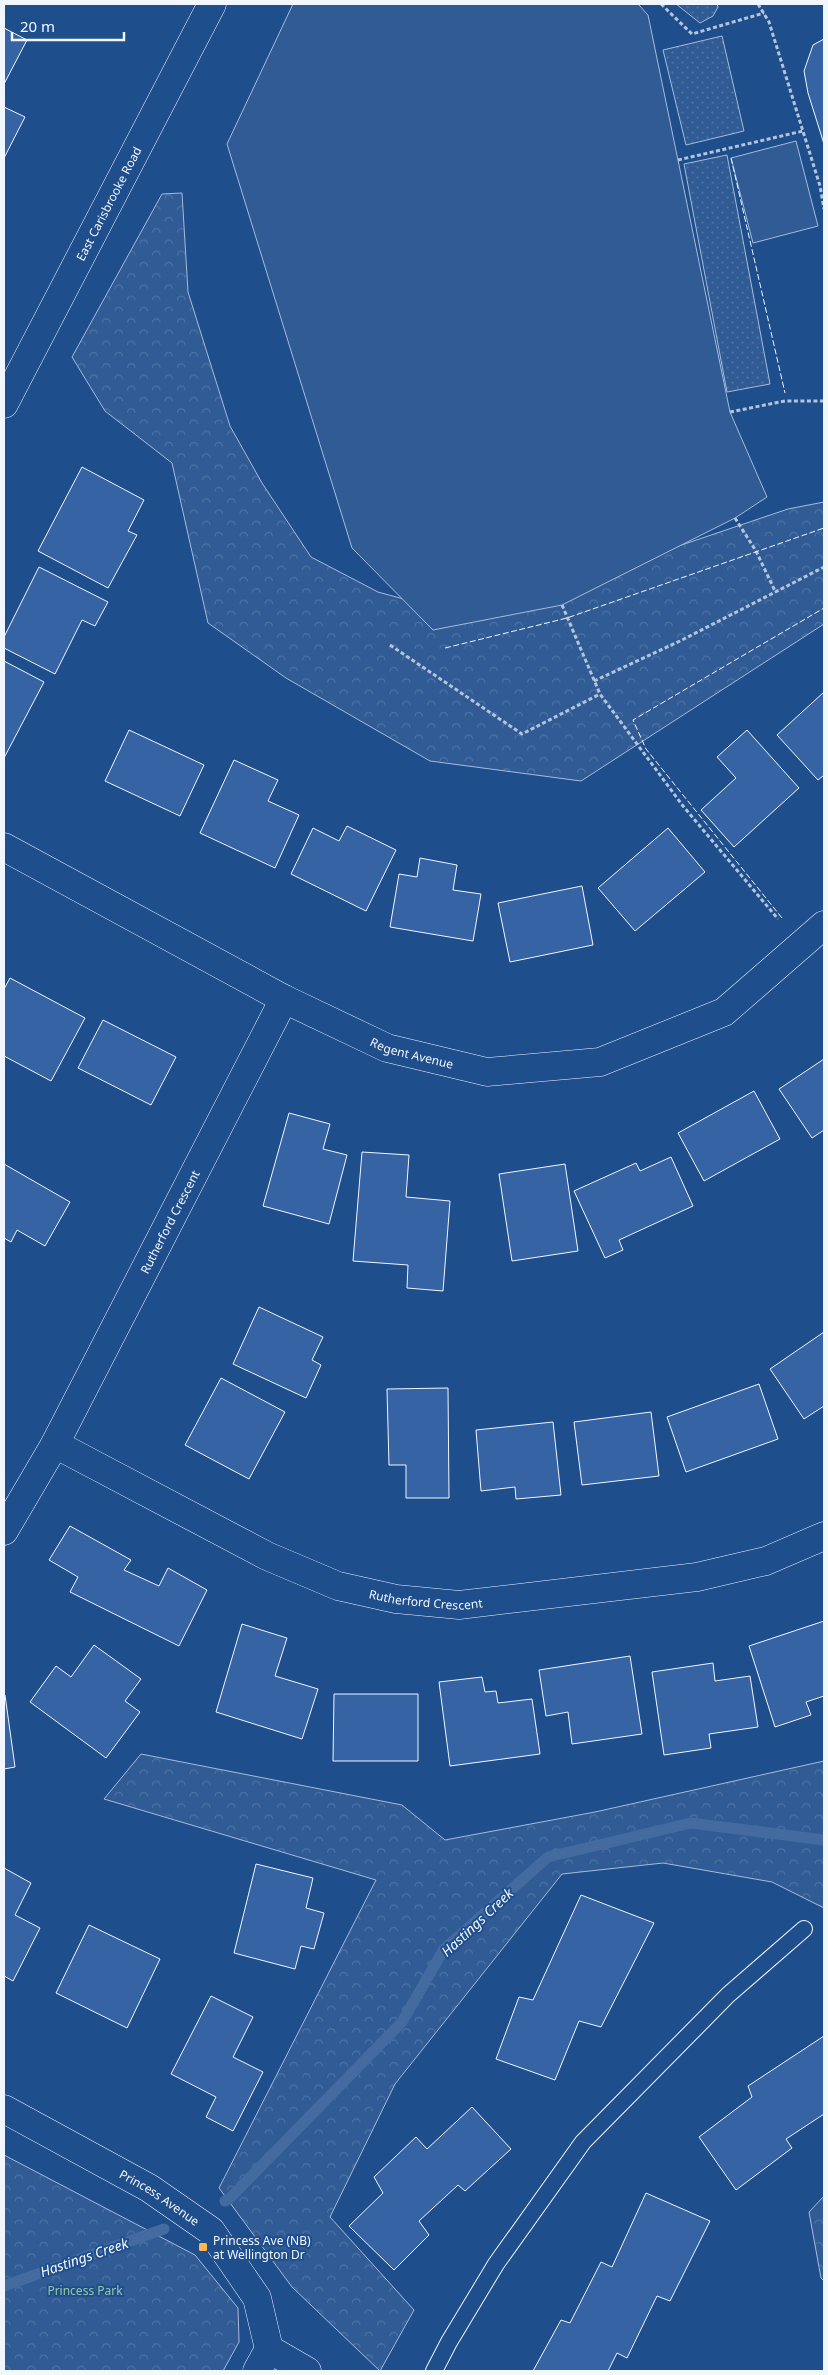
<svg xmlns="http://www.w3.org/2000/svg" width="828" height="2375" viewBox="0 0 828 2375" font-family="'Noto Sans',sans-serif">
	<defs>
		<pattern id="grass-dots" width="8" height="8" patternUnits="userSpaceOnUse" patternTransform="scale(1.25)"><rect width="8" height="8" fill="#305b95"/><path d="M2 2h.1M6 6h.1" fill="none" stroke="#4e73a5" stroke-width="1.8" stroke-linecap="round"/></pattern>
		<pattern id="forest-crowns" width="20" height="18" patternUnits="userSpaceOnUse" patternTransform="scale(1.25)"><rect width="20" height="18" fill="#305b95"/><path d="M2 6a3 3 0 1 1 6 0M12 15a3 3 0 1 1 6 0" fill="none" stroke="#4e73a5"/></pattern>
	</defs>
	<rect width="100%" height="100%" fill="#1f4e8c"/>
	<g fill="url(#grass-dots)" stroke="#a8bbd7">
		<polygon points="676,4 717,4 718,7 713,16 700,23"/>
		<polygon points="722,36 744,131 686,145 663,50"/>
		<polygon points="727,155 770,384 727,392 684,164"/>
	</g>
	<g fill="url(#forest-crowns)" stroke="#a8bbd7">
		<polygon points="182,193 188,292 230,426 262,483 311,557 378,592 462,615 655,554 788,509 824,502 824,624 581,781 430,761 286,678 208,623 172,463 105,411 72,357 162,194"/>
		<polygon points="141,1754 402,1805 445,1840 595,1812 824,1761 824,1908 772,1882 663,1863 562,1874 395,2084 330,2217 414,2310 380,2371 292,2287 219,2188 376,1880 104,1799"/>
		<polygon points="4,2155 195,2255 238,2308 239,2342 223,2371 4,2371"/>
		<polygon points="824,2196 824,2281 821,2278 809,2212"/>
	</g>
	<g fill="#305b95" stroke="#a8bbd7">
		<polygon points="293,4 638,4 648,15 730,412 767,497 735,518 562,605 433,630 352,548 227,144"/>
		<polygon points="796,141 818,226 753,243 731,158"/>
	</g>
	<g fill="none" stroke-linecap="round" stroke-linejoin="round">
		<g stroke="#446ba0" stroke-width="11">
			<polyline points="225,2201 229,2199 402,2022 444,1949 548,1857 691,1823 824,1840"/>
			<polyline points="4,2286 164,2229"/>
		</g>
	</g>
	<g fill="#3563a3" stroke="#f2f6ff">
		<polygon points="4,28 27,40 4,84"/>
		<polygon points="824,39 824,144 808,93 804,71 813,45"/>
		<polygon points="4,107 25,117 4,158"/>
		<polygon points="82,467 144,500 128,531 137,535 108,588 38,551"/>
		<polygon points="39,567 108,602 95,626 82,620 55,674 4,648 4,637"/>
		<polygon points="4,661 44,682 4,758"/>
		<polygon points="824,692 824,775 818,780 777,735"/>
		<polygon points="129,730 204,765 180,816 105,781"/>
		<polygon points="747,730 799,788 734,847 701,810 736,778 717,757"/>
		<polygon points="234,760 278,780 268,801 299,815 275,868 200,833"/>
		<polygon points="347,826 396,850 366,911 291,874 313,828 339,841"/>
		<polygon points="668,828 705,872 635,931 598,888"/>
		<polygon points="420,858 457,865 453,890 481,894 473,941 390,927 399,874 417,877"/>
		<polygon points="582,886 593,945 510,962 498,903"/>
		<polygon points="10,978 85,1018 51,1081 4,1056 4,989"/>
		<polygon points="103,1020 176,1057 151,1105 78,1068"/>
		<polygon points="824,1059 824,1130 812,1138 779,1089"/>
		<polygon points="754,1091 780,1139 704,1181 678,1133"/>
		<polygon points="289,1113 330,1124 323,1149 347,1155 329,1224 263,1206"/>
		<polygon points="362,1152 409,1155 406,1197 450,1201 443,1291 407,1288 408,1265 353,1261"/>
		<polygon points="671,1157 693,1206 619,1240 623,1250 605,1258 574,1191 636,1163 640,1171"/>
		<polygon points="4,1164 70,1202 45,1246 17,1230 11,1242 4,1238"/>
		<polygon points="565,1164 578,1251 512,1261 499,1174"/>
		<polygon points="259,1307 323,1337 312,1360 321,1365 306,1398 233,1364"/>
		<polygon points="824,1332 824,1406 804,1419 770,1369"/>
		<polygon points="221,1378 285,1412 249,1479 185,1445"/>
		<polygon points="759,1384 778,1439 686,1472 667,1417"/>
		<polygon points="448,1388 449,1498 406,1498 406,1465 389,1465 387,1389"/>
		<polygon points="651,1412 659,1476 582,1485 574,1422"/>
		<polygon points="553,1422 561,1495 516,1499 515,1487 481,1491 476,1430"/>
		<polygon points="70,1526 131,1560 124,1570 159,1586 168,1568 207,1590 179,1646 70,1592 78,1577 49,1560"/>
		<polygon points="824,1621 824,1696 806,1702 811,1715 775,1727 749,1646"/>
		<polygon points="242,1624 287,1638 275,1676 318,1689 302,1739 216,1712"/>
		<polygon points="94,1645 141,1679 125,1701 140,1712 106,1758 30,1702 56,1666 71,1677"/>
		<polygon points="630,1656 642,1734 572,1744 568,1712 546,1716 539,1670"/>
		<polygon points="713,1663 715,1681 750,1676 758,1727 709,1734 711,1748 664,1755 652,1672"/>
		<polygon points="482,1677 485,1692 496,1691 498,1703 532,1699 540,1754 450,1766 439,1682"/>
		<polygon points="334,1694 418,1694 418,1761 333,1761"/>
		<polygon points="5,1695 15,1767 4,1769 4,1696"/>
		<polygon points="256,1864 313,1878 306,1908 324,1913 314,1949 301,1946 295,1969 234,1953"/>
		<polygon points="4,1868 31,1883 15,1915 40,1928 13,1981 4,1976"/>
		<polygon points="581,1895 654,1923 601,2027 579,2021 555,2080 496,2059 519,1997 533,2000"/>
		<polygon points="89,1925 160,1959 127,2028 56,1993"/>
		<polygon points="211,1996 253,2017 233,2057 263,2072 233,2131 206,2117 216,2097 171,2074"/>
		<polygon points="824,2036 824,2114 786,2139 792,2148 736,2190 699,2137 752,2097 748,2086"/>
		<polygon points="472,2107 511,2149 465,2191 458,2185 419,2221 429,2235 394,2270 349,2226 383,2193 374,2177 416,2137 427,2149"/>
		<polygon points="646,2193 710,2221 670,2301 657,2296 627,2358 617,2353 608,2371 533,2371 561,2320 570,2323 601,2262 612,2267"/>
	</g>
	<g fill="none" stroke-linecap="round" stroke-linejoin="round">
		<defs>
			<polyline id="lane" points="434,2371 449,2342 496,2264 583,2142 728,1995 804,1929"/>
			<g id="street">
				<path id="s1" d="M4 404 212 4"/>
				<path id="s2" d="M4 847 284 999 387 1048 487 1072 600 1062 724 1012 824 925"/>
				<path id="s3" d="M55 1444 267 1556 338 1586 396 1599 459 1605 697 1577 766 1561 824 1536"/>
				<path id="s4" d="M4 1531 55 1444 284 999"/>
				<path id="s5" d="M4 2109 149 2188 211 2231 257 2298 269 2349 307 2371"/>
				<polyline points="257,2371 269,2349"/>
			</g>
		</defs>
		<use href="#lane" stroke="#f2f6ff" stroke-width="18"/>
		<use href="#street" stroke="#f2f6ff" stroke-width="29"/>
		<g stroke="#b3c4dc" stroke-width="3" stroke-dasharray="4 2.5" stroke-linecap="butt">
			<polyline points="661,4 692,34 764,13"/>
			<polyline points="758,4 769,22 820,186 824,209"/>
			<polyline points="678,160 803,131"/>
			<polyline points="730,412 785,401 824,401"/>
			<polyline points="735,518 756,551 775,591"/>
			<polyline points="562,605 600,694 683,806 778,919"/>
			<polyline points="390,645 522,734 600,694"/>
			<polyline points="594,681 680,641 824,567"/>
		</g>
		<use href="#lane" stroke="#1f4e8c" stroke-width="16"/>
		<use href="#street" stroke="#1f4e8c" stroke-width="28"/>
		<g stroke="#f2f6ff" stroke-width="1" stroke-dasharray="6 2.5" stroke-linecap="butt">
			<polyline points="731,158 785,393"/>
			<polyline points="445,648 567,618 824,528"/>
			<polyline points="782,918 646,749 633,720 824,608"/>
		</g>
	</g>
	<rect fill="#ffb74d" stroke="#1f4e8c" stroke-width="2" x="198" y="2242" width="10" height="10" rx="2.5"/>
	<g text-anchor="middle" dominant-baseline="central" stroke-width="4" stroke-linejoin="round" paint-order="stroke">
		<g font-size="12" fill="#f2f6ff" stroke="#1f4e8c">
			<text stroke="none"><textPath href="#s1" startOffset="226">East Carisbrooke Road</textPath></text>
			<text stroke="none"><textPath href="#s2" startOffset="458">Regent Avenue</textPath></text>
			<text stroke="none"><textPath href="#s4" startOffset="351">Rutherford Crescent</textPath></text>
			<text stroke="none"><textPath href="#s3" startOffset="406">Rutherford Crescent</textPath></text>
			<text stroke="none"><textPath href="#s5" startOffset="179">Princess Avenue</textPath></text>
		</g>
		<g font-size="12" fill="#f2f6ff" stroke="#1f4e8c" text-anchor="start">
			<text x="213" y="2240">Princess Ave (NB)<tspan x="213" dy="14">at Wellington Dr</tspan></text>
		</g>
		<g font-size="12" fill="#97c8a6" stroke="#1f4e8c">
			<text x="85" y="2290">Princess Park</text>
		</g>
		<g font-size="14" font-style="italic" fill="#f2f6ff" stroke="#1f4e8c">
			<text transform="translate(477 1922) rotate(-43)">Hastings Creek</text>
			<text transform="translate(84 2257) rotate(-19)">Hastings Creek</text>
		</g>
	</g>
	<rect width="828" height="2375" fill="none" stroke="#f2f6ff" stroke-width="10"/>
	<path d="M12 32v8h112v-8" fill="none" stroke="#f2f6ff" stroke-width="2.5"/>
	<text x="20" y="32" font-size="15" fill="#f2f6ff" stroke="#1f4e8c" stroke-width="4" paint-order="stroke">20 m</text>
</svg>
